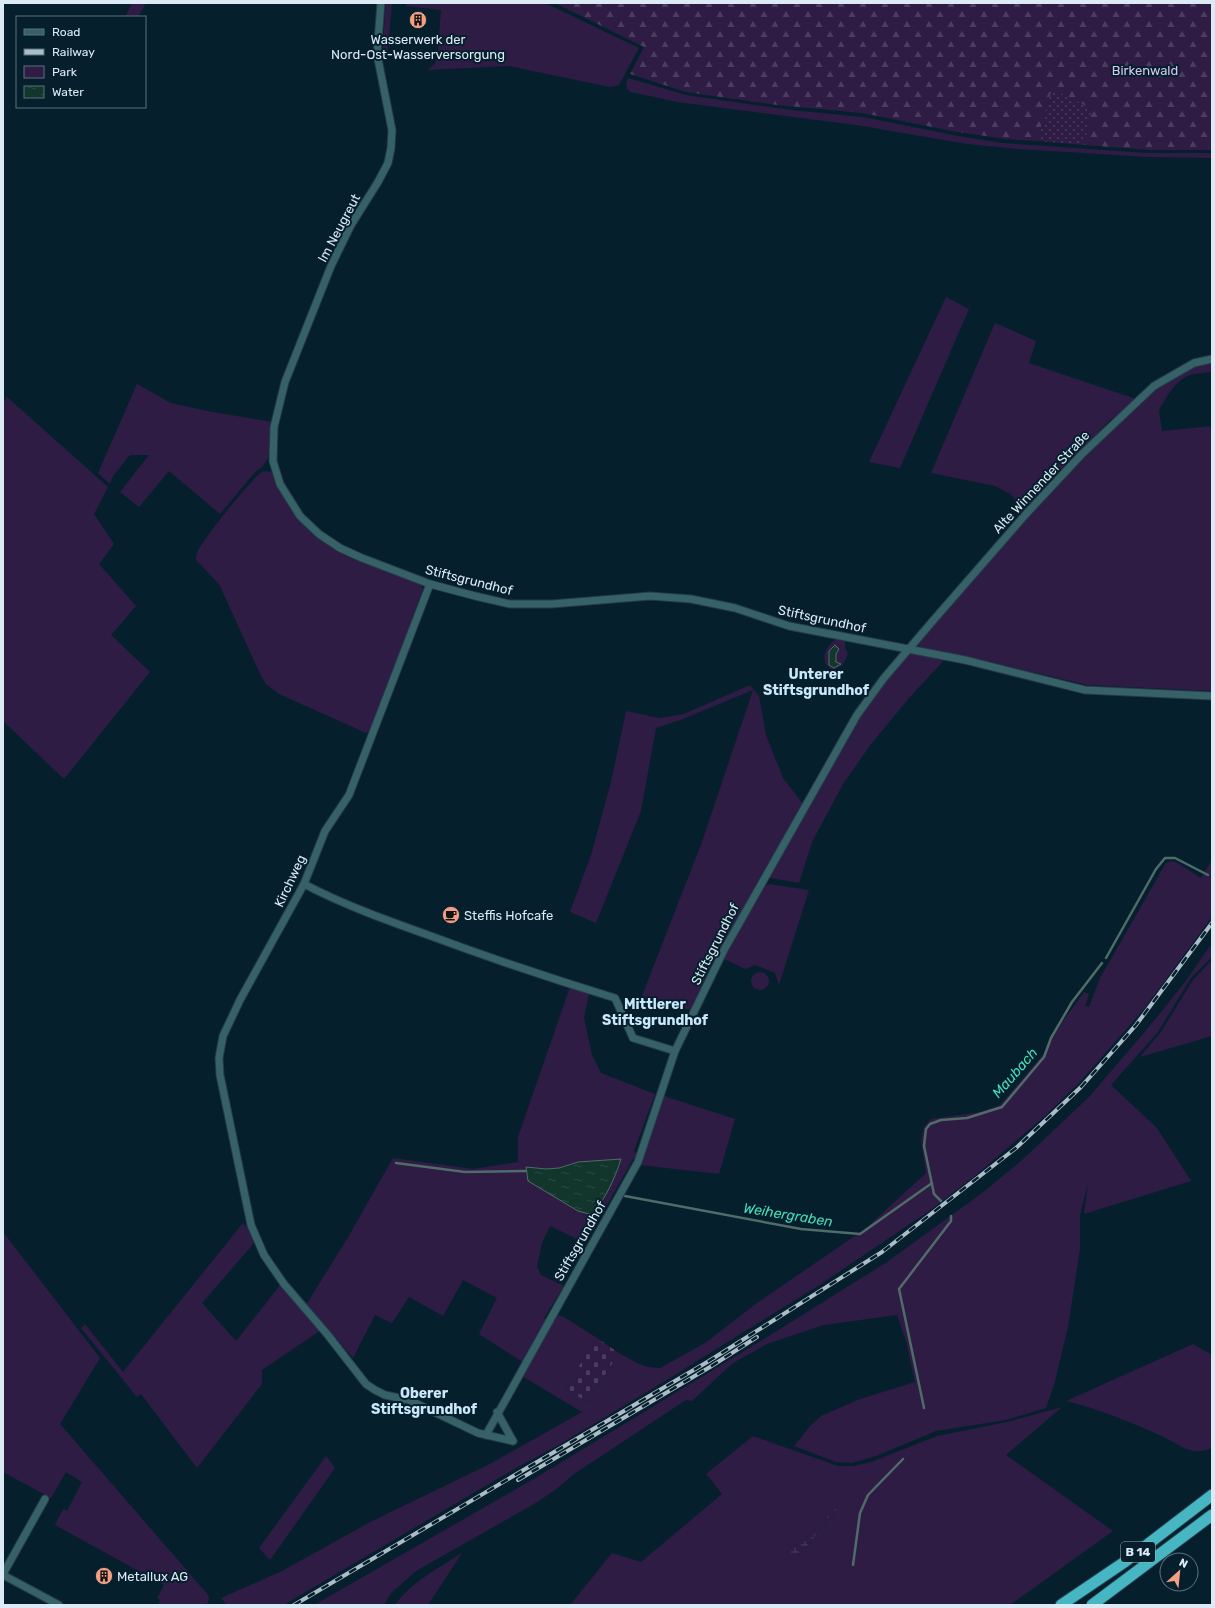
<svg xmlns="http://www.w3.org/2000/svg" width="1215" height="1608" viewBox="0 0 1215 1608" font-family="Rubik,sans-serif">
	<defs>
		<pattern id="forest-firs" width="22" height="20" patternUnits="userSpaceOnUse"><rect width="22" height="20" fill="#2e1c45"/><path d="M5 1l3.5 6h-7zM16 11l3.5 6h-7z" fill="#4c3d60"/></pattern>
		<pattern id="wetland-marsh" width="20" height="14" patternUnits="userSpaceOnUse"><rect width="20" height="14" fill="#2e1c45"/><path d="M1 5h8M5 5V1M11 12h8M15 12V8" fill="none" stroke="#4c3d60"/></pattern>
		<pattern id="cemetery-stones" width="16" height="16" patternUnits="userSpaceOnUse"><rect width="16" height="16" fill="#2e1c45"/><path d="M2 7V4a2 2 0 0 1 4 0v3zM10 15v-3a2 2 0 0 1 4 0v3z" fill="#4c3d60"/></pattern>
		<pattern id="garden-dots" width="8" height="8" patternUnits="userSpaceOnUse"><rect width="8" height="8" fill="#2e1c45"/><path d="M2 2h.1M6 6h.1" fill="none" stroke="#4c3d60" stroke-width="1.8" stroke-linecap="round"/></pattern>
		<pattern id="water-ripples" width="26" height="14" patternUnits="userSpaceOnUse"><rect width="26" height="14" fill="#13362c"/><path d="M2 4q2-2 4 0t4 0M15 11q2-2 4 0t4 0" fill="none" stroke="#2a4a41"/></pattern>
	</defs>
	<rect width="100%" height="100%" fill="#061f2d"/>
	<g fill="#2e1c45" fill-rule="evenodd">
		<polygon points="132,3 146,3 138,17 125,17"/>
		<polygon points="386,3 392,3 387,59 384,59 382,55"/>
		<polygon points="406,3 545,3 639,48 619,85 610,87 509,66 427,70 435,64 438,48 441,10 406,6"/>
		<polygon points="628,78 686,95 791,110 863,117 958,136 1003,143 1147,153 1212,153 1212,158 1148,157 1019,149 967,144 856,125 677,102 631,92 627,89 626,84"/>
		<polygon points="946,297 969,309 900,468 869,462"/>
		<polygon points="995,323 1036,341 1029,363 1136,399 1108,422 1025,509 1010,494 995,486 931,473"/>
		<path d="M1212 363V372C1205 373 1197 373 1190 375 1174 381 1167 397 1159 410L1162 431 1212 426V691L1087 685 988 661 923 648 918 645V642L920 639 1059 481 1136 406 1168 381 1194 365Z"/>
		<polygon points="137,384 171,403 207,411 272,422 270,450 268,458 263,466 255,472 220,514 169,471 139,507 120,492 149,455 130,455 113,476 110,484 98,473"/>
		<polygon points="7,397 108,487 94,514 114,544 99,564 136,606 111,635 150,672 64,779 3,721 3,403"/>
		<path d="M263 471 272 472 318 537 421 584 423 589 373 728 366 733 279 694 266 684 261 676 219 584 196 560C196 557 196 554 198 551 203 539 253 477 263 471Z"/>
		<path d="M837 639 845 640V646L848 654 842 666 833 670C818 664 825 645 837 639Z"/>
		<polygon points="912,653 946,658 909,698 871,744 843,784 812,842 799,883 771,878 769,877 855,723 885,680 908,654"/>
		<polygon points="750,685 759,696 766,735 783,778 803,804 759,879 691,1010 640,1001 702,842 753,690 683,719 656,728 641,811 596,923 570,912 591,855 611,782 626,711 659,718 684,714"/>
		<polygon points="1212,860 1212,917 1144,1009 1079,1083 1045,1116 976,1175 932,1209 821,1284 665,1381 557,1446 516,1468 297,1597 284,1605 227,1605 221,1598 282,1571 372,1521 488,1465 582,1412 522,1376 557,1315 564,1317 597,1338 565,1388 587,1402 619,1353 637,1363 648,1367 660,1368 705,1343 757,1303 865,1229 926,1173 921,1140 924,1127 931,1119 980,1112 1000,1105 1042,1056 1063,1021 1084,992 1089,994 1085,1006 1089,1007 1100,978 1166,863 1172,861 1176,862 1201,878"/>
		<polygon points="769,884 809,890 779,985 775,973 755,965 745,969 724,959 763,887"/>
		<polygon points="1212,943 1212,957 1191,978 1158,1032 1111,1085 1157,1128 1191,1181 1084,1214 1088,1184 1080,1215 1080,1249 1068,1327 1054,1385 1046,1408 1006,1420 936,1431 876,1456 852,1463 836,1462 794,1446 810,1426 821,1416 860,1399 915,1382 906,1341 897,1315 824,1325 767,1344 733,1363 692,1401 686,1400 574,1474 555,1490 534,1504 416,1571 391,1593 384,1605 314,1605 532,1480 764,1339 887,1262 982,1193 1021,1161 1089,1097 1153,1022 1185,982"/>
		<polygon points="1212,960 1212,1036 1140,1057 1161,1032 1193,980"/>
		<circle cx="760" cy="981" r="9"/>
		<path d="M570 987 589 994 584 1018 592 1055 601 1073 655 1094 634 1151 638 1155 635 1159H633L592 1232 586 1229 579 1240 550 1226 542 1243 537 1267 541 1275 564 1286 544 1318 547 1320 524 1363 479 1334 497 1298 463 1280 443 1316 409 1297 392 1323 375 1315 353 1358 306 1305 347 1239 393 1158 473 1169 518 1162V1137ZM621 1159 618 1170 604 1200 578 1211 528 1181 527 1167 546 1169 559 1168 578 1162Z"/>
		<polygon points="664,1096 735,1119 719,1174 640,1165"/>
		<polygon points="243,1223 249,1230 255,1242 202,1303 236,1341 281,1284 321,1330 262,1370 262,1384 197,1468 141,1394 137,1397 81,1328 85,1324 123,1372"/>
		<polygon points="3,1232 100,1358 60,1424 209,1596 208,1603 199,1605 158,1605 160,1600 157,1598 164,1585 55,1525 63,1509 67,1511 82,1482 66,1472 51,1498 3,1472"/>
		<path d="M1193 1344 1212 1355V1448C1207 1450 1200 1452 1194 1451 1183 1449 1174 1442 1164 1437 1132 1423 1100 1409 1066 1401Z"/>
		<path d="M1062 1407 1006 1455 1113 1531 1010 1605H570L612 1553 641 1562 722 1494 706 1474 753 1436 838 1466H854L871 1462 937 1436 1007 1422ZM838 1508 799 1556 791 1547 804 1540Z"/>
		<polygon points="326,1456 335,1468 270,1560 259,1548"/>
		<path d="M462 1553 428 1605H395C411 1582 439 1568 462 1553Z"/>
	</g>
	<polygon fill="url(#forest-firs)" points="555,3 1212,3 1212,150 1150,150 1084,145 1091,109 1052,90 1037,141 1005,139 952,131 862,113 777,105 686,92 630,74 644,47"/>
	<polygon fill="url(#wetland-marsh)" points="841,1504 799,1556 794,1559 789,1558 791,1547 804,1540"/>
	<polygon fill="url(#cemetery-stones)" points="597,1338 619,1353 587,1402 565,1388"/>
	<polygon fill="url(#garden-dots)" points="1052,89 1092,109 1084,145 1037,141"/>
	<g fill="url(#water-ripples)" stroke="#4f6c68">
		<polygon points="835,645 839,649 836,654 836,662 841,664 834,668 829,665 829,651"/>
		<path d="M621 1159C615 1179 605 1198 593 1215L578 1211 528 1181 526 1167 546 1169 559 1168 578 1162Z"/>
	</g>
	<g fill="none" stroke-linecap="round" stroke-linejoin="round">
		<g stroke="#4f6c68" stroke-width="2.5">
			<polyline points="1106,958 1156,869 1165,858 1175,858 1208,875"/>
			<polyline points="396,1163 465,1172 526,1171"/>
			<polyline points="625,1196 801,1229 860,1234 932,1183"/>
			<polyline points="941,1201 934,1194 924,1146 926,1129 930,1124 941,1120 967,1118 1002,1107 1044,1057 1051,1038 1072,1002 1102,963"/>
			<polyline points="924,1408 899,1289 951,1221 951,1216"/>
			<polyline points="853,1565 860,1513 868,1495 903,1459"/>
		</g>
		<defs>
			<g id="minor">
				<polyline points="381,3 377,54 392,130 391,148 388,163 378,182 351,225 331,266 285,382 274,427 273,461 280,484 300,516 319,534 340,548 362,558 430,584 475,596 510,604 552,604 650,596 691,599 735,608 789,626 965,660 1085,690 1212,696"/>
				<polyline points="430,584 349,795 325,831 304,884 240,1000 223,1036 219,1058 220,1075 251,1225 264,1255 284,1284 327,1334 366,1384 375,1390 385,1395 409,1400 478,1433 513,1441"/>
				<path d="M304 884C344 905 386 920 428 935 490 958 552 979 615 998L633 1038 675 1051"/>
				<polyline points="497,1412 513,1441"/>
				<polyline points="486,1435 638,1162 675,1051 724,950 857,715 884,678 931,623 1026,514 1082,454 1154,386 1194,363 1212,359"/>
				<polyline points="3,1574 45,1499"/>
				<polyline points="3,1575 59,1605"/>
			</g>
			<g id="trunk">
				<polyline points="1061,1605 1126,1561 1212,1495"/>
				<polyline points="1092,1605 1212,1515"/>
			</g>
		</defs>
		<use href="#minor" stroke="#243b49" stroke-width="9"/>
		<use href="#trunk" stroke="#243b49" stroke-width="13"/>
		<use href="#minor" stroke="#366267" stroke-width="7"/>
		<use href="#trunk" stroke="#46b6c2" stroke-width="11"/>
		<defs>
			<g id="rail">
				<polyline points="518,1480 710,1367 757,1337"/>
				<polyline points="294,1605 709,1361 882,1252 1016,1148 1081,1087 1136,1025 1212,923"/>
			</g>
		</defs>
		<use href="#rail" stroke="#abbdc7" stroke-width="4"/>
		<use href="#rail" stroke="#061f2d" stroke-width="2.5" stroke-dasharray="8" stroke-linecap="butt"/>
	</g>
	<defs>
		<symbol id="building-disc" viewBox="-11 -11 22 22"><circle r="9.5" fill="#f39f85" stroke="#061f2d"/><path d="M-4-6H4V6H1V3H-1V6H-4ZM-2.5-4.3h1.7v1.8h-1.7ZM.8-4.3h1.7v1.8H.8ZM-2.5-1h1.7V.8h-1.7ZM.8-1h1.7V.8H.8Z" fill="#111"/></symbol>
		<symbol id="cafe-disc" viewBox="-11 -11 22 22"><circle r="9.5" fill="#f39f85" stroke="#061f2d"/><path d="M-5.5-4.5H6V0H3Q3 3.5 0 3.5H-2.5Q-5.5 3.5-5.5 0ZM3-3.2v2h1.7v-2ZM-6 4.5H4V6H-6Z" fill="#111"/></symbol>
	</defs>
	<g fill-rule="evenodd">
		<use href="#building-disc" x="408" y="10" width="20" height="20"/>
		<use href="#cafe-disc" x="441" y="905" width="20" height="20"/>
		<use href="#building-disc" x="94" y="1566" width="20" height="20"/>
	</g>
	<g text-anchor="middle" dominant-baseline="central" stroke-width="4" stroke-linejoin="round" paint-order="stroke">
		<rect fill="#061f2d" stroke="#9badb8" stroke-width="1" x="1121" y="1542" width="34" height="20" rx="3"/>
		<g font-size="12" font-weight="bold" fill="#dbeaf4">
			<text x="1138" y="1552">B 14</text>
		</g>
		<g font-size="13" fill="#dbeaf4" stroke="#061f2d" text-anchor="start">
			<text x="418" y="39" text-anchor="middle">Wasserwerk der<tspan x="418" dy="15">Nord-Ost-Wasserversorgung</tspan></text>
			<text x="464" y="915">Steffis Hofcafe</text>
			<text x="117" y="1576">Metallux AG</text>
		</g>
		<g font-size="13" fill="#d6c8f0" stroke="#061f2d">
			<text x="1145" y="70">Birkenwald</text>
		</g>
		<g font-size="13" fill="#dbeaf4" stroke="#061f2d">
			<text transform="translate(339 228) rotate(-62)">Im Neugreut</text>
			<text transform="translate(1041 482) rotate(-47)">Alte Winnender Straße</text>
			<text transform="translate(469 580) rotate(14)">Stiftsgrundhof</text>
			<text transform="translate(822 619) rotate(12)">Stiftsgrundhof</text>
			<text transform="translate(290 881) rotate(-65)">Kirchweg</text>
			<text transform="translate(715 944) rotate(-63)">Stiftsgrundhof</text>
			<text transform="translate(580 1241) rotate(-60)">Stiftsgrundhof</text>
		</g>
		<g font-size="14" font-weight="bold" fill="#cae8fb" stroke="#061f2d">
			<text x="816" y="674">Unterer<tspan x="816" dy="16">Stiftsgrundhof</tspan></text>
			<text x="655" y="1004">Mittlerer<tspan x="655" dy="16">Stiftsgrundhof</tspan></text>
			<text x="424" y="1393">Oberer<tspan x="424" dy="16">Stiftsgrundhof</tspan></text>
		</g>
		<g font-size="14" font-style="italic" fill="#44dfb9" stroke="#061f2d">
			<text transform="translate(1015 1073) rotate(-49)">Maubach</text>
			<text transform="translate(788 1215) rotate(9)">Weihergraben</text>
		</g>
	</g>
	<rect width="1215" height="1608" fill="none" stroke="#dbeaf4" stroke-width="8"/>
	<rect x="16" y="16" width="130" height="92" fill="#061f2d" stroke="#5b707d"/>
	<rect x="24" y="29" width="20" height="6" fill="#366267" stroke="#5b707d"/>
	<text x="52" y="36" font-size="12" fill="#dbeaf4">Road</text>
	<rect x="24" y="49" width="20" height="6" fill="#abbdc7" stroke="#5b707d"/>
	<text x="52" y="56" font-size="12" fill="#dbeaf4">Railway</text>
	<rect x="24" y="66" width="20" height="12" fill="#2e1c45" stroke="#5b707d"/>
	<text x="52" y="76" font-size="12" fill="#dbeaf4">Park</text>
	<rect x="24" y="86" width="20" height="12" fill="url(#water-ripples)" stroke="#5b707d"/>
	<text x="52" y="96" font-size="12" fill="#dbeaf4">Water</text>
	<g transform="translate(1179 1572) rotate(27)"><circle r="19" fill="#061f2d" stroke="#5b707d"/>
	<path d="M0-3L7 15L0 10L-7 15Z" fill="#f39f85"/>
	<text y="-6" font-size="11" font-weight="bold" text-anchor="middle" fill="#dbeaf4">N</text>
	</g>
</svg>
